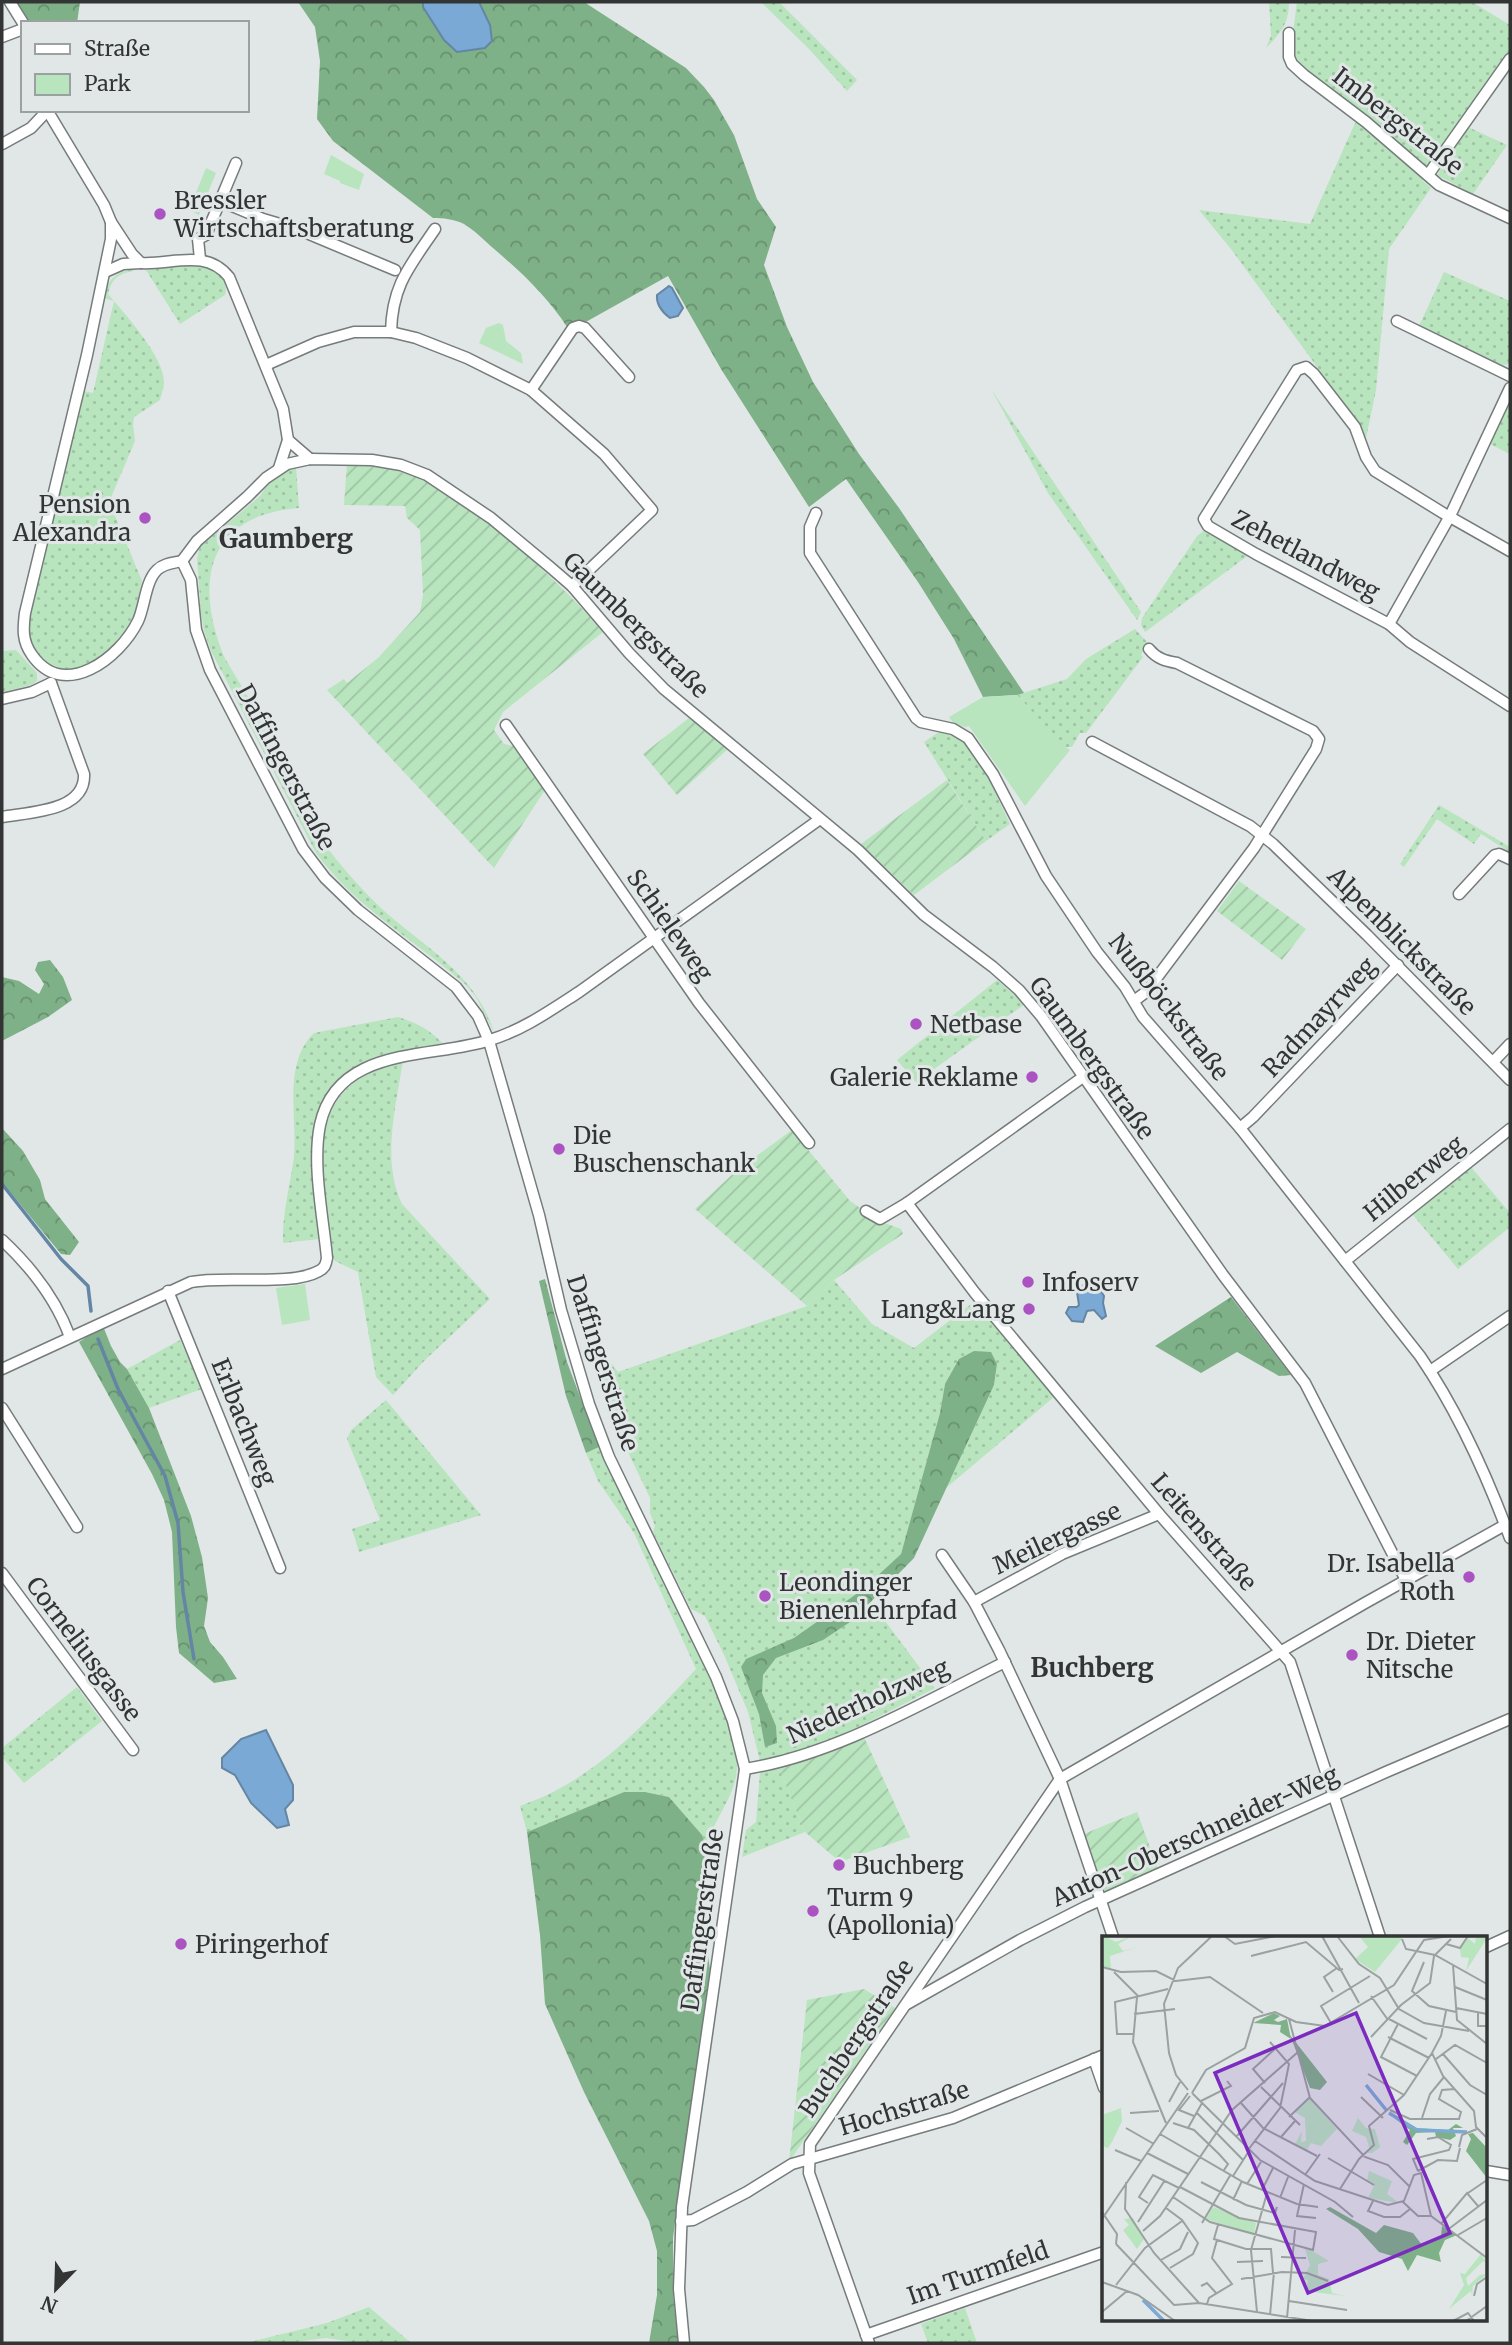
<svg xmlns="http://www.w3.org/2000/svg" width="1512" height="2345" viewBox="0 0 1512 2345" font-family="Merriweather,serif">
	<defs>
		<pattern id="grass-dots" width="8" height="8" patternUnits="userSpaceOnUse" patternTransform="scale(1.75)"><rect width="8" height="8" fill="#b8e4be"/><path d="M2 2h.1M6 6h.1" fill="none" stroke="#9fc4a4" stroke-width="1.8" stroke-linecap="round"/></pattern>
		<pattern id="forest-crowns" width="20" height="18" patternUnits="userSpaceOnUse" patternTransform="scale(1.75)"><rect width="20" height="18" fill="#7eb187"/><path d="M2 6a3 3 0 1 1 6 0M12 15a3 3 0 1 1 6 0" fill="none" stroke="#68916f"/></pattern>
		<pattern id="garden-furrows" width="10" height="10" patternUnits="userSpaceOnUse" patternTransform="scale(1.75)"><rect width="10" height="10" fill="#b8e4be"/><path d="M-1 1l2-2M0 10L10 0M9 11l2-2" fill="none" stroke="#9fc4a4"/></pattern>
	</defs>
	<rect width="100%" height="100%" fill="#e1e7e7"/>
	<g fill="url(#grass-dots)">
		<polygon points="761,2 779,2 857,80 847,91 808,48"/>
		<path d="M1269 2H1289C1289 23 1281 33 1266 48L1271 36Z"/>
		<polygon points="1297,2 1472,2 1510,25 1510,52 1432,165 1427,166 1379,125 1299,65 1293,48 1293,32"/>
		<polygon points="1355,123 1358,123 1422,173 1423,181 1431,188 1389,249 1376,390 1366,438 1353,416 1231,249 1199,210 1310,224"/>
		<polygon points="1468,127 1507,145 1473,194 1437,175"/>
		<path d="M191 265C209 267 230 273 225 295L180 324 146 270Z"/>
		<path d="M131 269 134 271C118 274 112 278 108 294 125 314 165 358 164 383 164 388 161 395 160 400L134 417 133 425 135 441 112 495 113 511 142 581 134 615 127 629 113 645 95 660 80 668 63 669 50 664 37 653 28 633 30 612 84 391 93 393 114 301 104 298C107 280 115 273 131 269Z"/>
		<polygon points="1444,272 1510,301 1510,364 1503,365 1497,363 1419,326"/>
		<polygon points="991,389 1141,612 1137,620 1048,493"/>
		<polygon points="1510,402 1510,454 1490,444"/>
		<path d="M296 467 299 508C212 515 194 574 221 649 224 658 231 668 236 677 248 696 259 717 270 737 282 760 293 785 305 808 310 819 315 832 322 841 340 865 360 888 382 909 424 947 476 974 494 1032L476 997 465 984C415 940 356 908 316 853L211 651 204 631 201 613 197 558 200 547 260 496 264 490 262 488C273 477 282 472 296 467Z"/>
		<polygon points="1205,530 1250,554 1145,632 1141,625 1142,618 1197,536"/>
		<polygon points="1135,629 1148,643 1141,655 1143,657 1086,733 1080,733 1072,747 1064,747 1017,695 1067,679 1086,659"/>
		<polygon points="2,648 4,651 16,650 37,673 37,681 31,685 2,692"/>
		<polygon points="939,732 959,737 964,741 988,777 1010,824 986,841 924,742"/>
		<polygon points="1439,805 1510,847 1508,851 1481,834 1474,844 1437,819 1404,867 1400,864"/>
		<polygon points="997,980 1025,1004 916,1082 897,1060"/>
		<path d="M398 1017C417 1023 429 1029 442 1043L379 1057 362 1065 328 1095 319 1112 314 1131 313 1155 319 1239 283 1243C282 1214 290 1186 294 1157 298 1118 282 1064 314 1033Z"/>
		<path d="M403 1060C396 1107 381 1160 402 1204L490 1299 425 1360 393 1395 376 1377 358 1272 335 1261 331 1254C322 1169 297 1088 403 1060Z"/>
		<polygon points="1471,1167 1510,1213 1510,1227 1458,1269 1413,1215"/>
		<polygon points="834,1280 872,1324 914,1348 975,1301 1055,1396 946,1488 994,1385 997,1364 945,1384 940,1413 901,1554 862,1590 935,1688 831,1741 760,1761 748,1712 725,1657 705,1616 691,1609 653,1532 655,1526 650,1513 650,1498 616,1427 587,1330 618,1372 807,1306"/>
		<polygon points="180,1340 202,1389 149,1408 127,1369"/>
		<polygon points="386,1400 481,1515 359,1552 352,1529 380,1520 347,1439 351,1430"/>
		<path d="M599 1447C626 1505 654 1562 682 1620 701 1659 740 1725 737 1768 736 1796 713 1820 706 1847L702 1835 669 1797 645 1792H624L527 1832 520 1806C532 1801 544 1797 555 1791 611 1762 654 1714 696 1669L634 1533 598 1481 586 1453Z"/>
		<polygon points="77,1687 102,1721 24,1783 2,1757 2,1748"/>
		<polygon points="778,1766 805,1832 742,1857 746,1830 756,1822 760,1772"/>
		<polygon points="369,2307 411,2343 359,2343 326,2338 286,2343 246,2343 327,2323"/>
		<polygon points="965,2308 977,2343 928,2343 921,2324"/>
	</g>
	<g fill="url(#forest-crowns)">
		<polygon points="12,2 80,2 77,23 26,23"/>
		<path d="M298 2H584L686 68 704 87 714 100 734 135 757 199 776 227 764 265 787 327 813 382 859 454 899 508 1024 693 1017 695 983 697 954 639 918 582 846 479 809 507 721 369 668 276 584 323 577 322 567 327C547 296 521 272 493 248 484 240 474 230 464 224 454 219 443 218 433 218L333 141 317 119 320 61 315 27Z"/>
		<polygon points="50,960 63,977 72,1000 48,1017 2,1041 2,977 19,981 39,994 44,984 35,970 38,962"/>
		<polygon points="2,1128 23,1151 40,1180 45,1199 79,1242 70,1255 61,1254 2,1182"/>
		<polygon points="545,1279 567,1362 599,1447 586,1453 566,1396 539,1281"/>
		<polygon points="1231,1297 1291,1375 1279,1376 1237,1352 1201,1373 1155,1346"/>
		<polygon points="103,1326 111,1346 120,1362 127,1369 149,1408 191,1516 202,1557 208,1598 204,1626 210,1642 223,1657 237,1679 214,1683 179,1653 176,1627 172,1532 164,1500 152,1474 79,1342"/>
		<polygon points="974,1351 991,1352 997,1364 994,1385 914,1558 853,1620 823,1640 776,1658 763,1675 762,1693 776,1726 777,1743 765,1747 759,1714 741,1667 746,1659 794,1638 862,1590 901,1554 940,1413 945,1384 959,1359"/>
		<polygon points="624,1792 645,1792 669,1797 702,1835 706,1847 701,1911 710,1969 673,2238 673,2293 678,2343 649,2343 657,2295 657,2251 649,2221 584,2092 545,2004 540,1935 527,1832"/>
	</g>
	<g fill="#b8e4be">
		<polygon points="331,155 364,174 359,190 340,183 340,181 324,174"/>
		<polygon points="206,168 216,173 199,215 189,210"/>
		<polygon points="499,323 503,325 506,341 521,353 523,364 479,343 486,328"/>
		<polygon points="1017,695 1064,746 1070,750 1025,806 969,726 965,727 954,724 949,717 983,697"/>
		<polygon points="305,1284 310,1320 282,1325 276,1288"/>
	</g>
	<g fill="url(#garden-furrows)">
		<path d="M347 464C373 466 400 469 425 480 450 492 474 511 495 529 535 561 569 593 603 632L503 712 494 730 504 744 513 746 545 790 494 868 327 690 344 679 347 683 378 658 420 612 423 595 420 530 407 518 405 506 344 505Z"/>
		<polygon points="689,718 728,749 677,795 643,754"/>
		<polygon points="947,780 986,841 914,895 861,844"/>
		<polygon points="1239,881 1306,929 1282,960 1217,911"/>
		<polygon points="792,1130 850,1201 879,1221 901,1229 903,1234 834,1280 807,1306 695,1209 736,1171"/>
		<polygon points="864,1737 910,1837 840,1862 805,1832 778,1766 832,1752"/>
		<polygon points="1137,1812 1158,1869 1109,1892 1099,1888 1084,1834"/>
		<polygon points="864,1989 895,2008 789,2162 807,2000"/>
	</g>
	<g fill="#79a9d4" stroke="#6486a4" stroke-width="2">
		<polygon points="423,2 479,2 490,25 492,41 485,48 457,52 444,40 423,7"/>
		<path d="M669 286 672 288 683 308 678 316 670 318C662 312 656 305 657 295Z"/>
		<polygon points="1091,1282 1098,1287 1104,1296 1103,1303 1106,1316 1102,1319 1094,1310 1087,1311 1083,1322 1072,1321 1066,1313 1069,1307 1077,1307 1079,1305 1077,1292 1081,1286"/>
		<polygon points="266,1730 293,1785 293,1800 285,1809 289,1825 277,1828 251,1803 235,1775 222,1768 222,1758 241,1739"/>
	</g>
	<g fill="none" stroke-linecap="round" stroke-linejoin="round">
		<g stroke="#6486a4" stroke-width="3.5">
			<polyline points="2,1184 61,1259 88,1286 91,1311"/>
			<polyline points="98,1339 118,1389 165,1476 178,1523 183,1592 194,1659"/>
		</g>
		<defs>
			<g id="minor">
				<polyline points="10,2 23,23"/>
				<polyline points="1289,33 1289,57 1292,64 1304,75 1366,122 1439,185 1510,218"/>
				<polyline points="2,37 23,29"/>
				<path d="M47 110 104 205 111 222V239L87 355 25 613C23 629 22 641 32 655 64 701 120 658 138 621 145 606 145 582 157 570 164 563 174 563 182 561"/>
				<polyline points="2,144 31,128 47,111"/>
				<polyline points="1428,175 1510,59"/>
				<polyline points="220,201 263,219 297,229 395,270"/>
				<path d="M111 222 132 254 141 263C172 265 206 248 229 277L283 409 288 440 279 468"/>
				<polyline points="200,259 198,239 206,235 208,230 236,163"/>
				<polyline points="105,272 123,264 141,263"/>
				<polyline points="1397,321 1510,376"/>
				<path d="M391 332C392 285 410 266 435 229"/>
				<polyline points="266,365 318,342 354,332 391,332 416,338 467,358 531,390 604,454 652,510 572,586"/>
				<polyline points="531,390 573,328 579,326 585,328 629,377"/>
				<polyline points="288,440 310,459"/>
				<path d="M816 513 810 527V553L916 718 921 722 953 729 968 738 993 774 1046 876 1097 952 1125 987 1143 1017 1240 1128 1420 1356C1457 1410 1487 1476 1510 1538"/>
				<polyline points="1510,551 1443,513 1375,471 1366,457 1355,427 1314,374 1306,367 1297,370 1204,519 1208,526 1256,554 1389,624 1410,642 1510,706"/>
				<polyline points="182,561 191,580 196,630 210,670 303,849 325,878 358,910 456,987 478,1016 489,1041 539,1215 561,1310 589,1404 609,1457 716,1677 733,1721 745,1769 682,2207 679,2289 684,2343"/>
				<polyline points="182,561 197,541 247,497 266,478 287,464 310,459 372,460 401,465 427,475 491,518 550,567 572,586 629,653 664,689 858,850 924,915 993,967 1019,990 1041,1016 1223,1275 1305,1383 1406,1580"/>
				<polyline points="1389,624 1450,516 1510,388"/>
				<polyline points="2,699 32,692 51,683"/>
				<polyline points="506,725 699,1003 809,1143"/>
				<polyline points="1092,742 1250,826 1273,844 1367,935 1510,1080"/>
				<path d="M2 817C28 812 86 812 84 774L51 683"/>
				<polyline points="1459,894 1495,855 1499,854 1510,859"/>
				<path d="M1134 1001 1146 992 1254 848 1316 749 1319 739 1313 731 1177 663C1166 661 1157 659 1149 649"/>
				<polyline points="1493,1062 1510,1044"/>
				<polyline points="1240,1128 1253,1117 1398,965"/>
				<polyline points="907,1203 975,1293 1159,1514 1290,1662 1380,1937"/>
				<polyline points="866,1211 880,1219 907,1203 1083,1077"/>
				<path d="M2 1240C31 1267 56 1299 70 1337"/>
				<polyline points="1345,1261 1510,1129"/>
				<polyline points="168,1291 280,1568"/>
				<path d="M2 1369 191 1282C226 1275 290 1287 319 1271 325 1268 326 1264 327 1258 323 1216 312 1165 320 1125 337 1045 432 1059 490 1040 523 1030 551 1010 579 992L820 819"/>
				<polyline points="1430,1371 1510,1316"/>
				<polyline points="2,1408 77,1527"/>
				<polyline points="942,1555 974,1602 999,1650 1060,1779 1113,1937"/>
				<polyline points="2,1573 133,1750"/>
				<polyline points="974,1602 1062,1554 1159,1514"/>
				<path d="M745 1769C835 1755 924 1702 1005 1662"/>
				<polyline points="1486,1947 1510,1936"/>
				<polyline points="907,2004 1020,1940 1085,1907 1386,1772 1510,1719"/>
				<polyline points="1094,2059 1104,2088"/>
				<polyline points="1486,2171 1510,2175"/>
				<polyline points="681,2221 693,2220 747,2192 792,2164 953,2118 1104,2055"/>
				<polyline points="866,2335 1104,2252"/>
				<polyline points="869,2343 809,2173 810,2144 1060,1779 1365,1603 1505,1525"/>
			</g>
		</defs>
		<use href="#minor" stroke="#767b7b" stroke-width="13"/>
		<use href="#minor" stroke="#fff" stroke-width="10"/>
	</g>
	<g fill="#ab54c1" stroke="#e1e7e7" stroke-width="2.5">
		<circle cx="160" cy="214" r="7"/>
		<circle cx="145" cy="518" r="7"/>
		<circle cx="916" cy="1024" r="7"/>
		<circle cx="1032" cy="1077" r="7"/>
		<circle cx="559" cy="1149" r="7"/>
		<circle cx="1028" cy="1282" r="7"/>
		<circle cx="1029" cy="1309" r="7"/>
		<circle cx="1469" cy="1577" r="7"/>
		<circle cx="765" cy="1596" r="7"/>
		<circle cx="1352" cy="1655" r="7"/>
		<circle cx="839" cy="1865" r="7"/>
		<circle cx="813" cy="1911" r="7"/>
		<circle cx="181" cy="1944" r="7"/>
	</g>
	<g text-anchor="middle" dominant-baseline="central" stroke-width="6" stroke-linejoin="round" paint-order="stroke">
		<g font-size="24" fill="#333535" stroke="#e1e7e7">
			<text transform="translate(1398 121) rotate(38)">Imbergstraße</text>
			<text transform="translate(1306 555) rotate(28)">Zehetlandweg</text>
			<text transform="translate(636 625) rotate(45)">Gaumbergstraße</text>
			<text transform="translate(286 767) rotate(62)">Daffingerstraße</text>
			<text transform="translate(670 925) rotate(55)">Schieleweg</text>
			<text transform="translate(1402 941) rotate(45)">Alpenblickstraße</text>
			<text transform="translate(1169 1007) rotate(52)">Nußböckstraße</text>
			<text transform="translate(1319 1017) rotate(-47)">Radmayrweg</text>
			<text transform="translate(1092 1058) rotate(54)">Gaumbergstraße</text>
			<text transform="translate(1414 1178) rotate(-39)">Hilberweg</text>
			<text transform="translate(603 1363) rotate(72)">Daffingerstraße</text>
			<text transform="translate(244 1422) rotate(68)">Erlbachweg</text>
			<text transform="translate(1204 1532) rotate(49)">Leitenstraße</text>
			<text transform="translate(1057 1538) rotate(-25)">Meilergasse</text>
			<text transform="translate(84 1649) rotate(53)">Corneliusgasse</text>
			<text transform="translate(868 1701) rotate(-24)">Niederholzweg</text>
			<text transform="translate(1195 1836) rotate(-24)">Anton-Oberschneider-Weg</text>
			<text transform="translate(702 1920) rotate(-82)">Daffingerstraße</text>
			<text transform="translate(856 2038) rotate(-56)">Buchbergstraße</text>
			<text transform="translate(904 2108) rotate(-17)">Hochstraße</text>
			<text transform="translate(978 2273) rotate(-19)">Im Turmfeld</text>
		</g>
		<g font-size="24" fill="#333535" stroke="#e1e7e7" text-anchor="start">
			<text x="174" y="200">Bressler<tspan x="174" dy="28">Wirtschaftsberatung</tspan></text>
			<text x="131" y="504" text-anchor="end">Pension<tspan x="131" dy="28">Alexandra</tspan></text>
			<text x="930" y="1024">Netbase</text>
			<text x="1018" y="1077" text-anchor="end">Galerie Reklame</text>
			<text x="573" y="1135">Die<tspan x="573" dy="28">Buschenschank</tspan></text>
			<text x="1042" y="1282">Infoserv</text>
			<text x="1015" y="1309" text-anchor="end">Lang&amp;Lang</text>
			<text x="1455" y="1563" text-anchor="end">Dr. Isabella<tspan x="1455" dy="28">Roth</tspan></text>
			<text x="779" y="1582">Leondinger<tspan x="779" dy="28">Bienenlehrpfad</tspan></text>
			<text x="1366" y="1641">Dr. Dieter<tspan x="1366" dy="28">Nitsche</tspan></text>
			<text x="853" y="1865">Buchberg</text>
			<text x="827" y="1897">Turm 9<tspan x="827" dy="28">(Apollonia)</tspan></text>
			<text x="195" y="1944">Piringerhof</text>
		</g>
		<g font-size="26" font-weight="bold" fill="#333535" stroke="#e1e7e7">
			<text x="286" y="538">Gaumberg</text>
			<text x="1092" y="1667">Buchberg</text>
		</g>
	</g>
	<g transform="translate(1102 1936)">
		<rect width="385" height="385" fill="#e1e7e7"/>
		<path d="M2 0 14 6 30 0 16 8 21 15 38 10 8 20 9 33 1 31ZM207 162 235 193 219 210 209 207 205 214 193 208 200 195 199 206 204 205 203 182 193 176ZM256 182 264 192 273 193 278 211 270 217H265L268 214 264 201 250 195ZM202 310 227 325 216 328V339L227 343 230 357 243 360 204 355 206 344 201 343 208 329ZM379 318 385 327 381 325 364 342 366 350 378 339 385 338 371 350 370 360 369 355 347 373 362 349 358 337 363 338Z" fill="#b8e4be"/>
		<path d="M172 77 178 80 172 84 176 86 185 83 189 103 178 96 179 89 151 87ZM188 99 225 146 218 154 208 152ZM292 182 314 192 346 194 354 188 361 192H351L354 200 348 204 334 201 333 196 314 197 305 209 301 206 308 194ZM371 197 385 212V242L364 215 369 203 366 198ZM228 271 274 297 282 289 311 297 320 309 339 301 340 290 355 299 343 304 337 317 339 326 315 319 306 335 300 323 277 316 256 293 224 273Z" fill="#7eb187"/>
		<path d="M19 172 20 185 11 204 6 212 0 210V179ZM31 282 42 303 35 313 21 294 27 289 22 283Z" fill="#b8e4be"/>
		<path d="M257 0H298L300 3 273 36 253 23 266 11ZM374 0 385 2 364 35 367 22 359 21 358 13 366 2 373 8ZM267 235 290 245 285 258 297 267 266 262 272 250 265 245ZM111 271 154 287 152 298 104 283Z" fill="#b8e4be"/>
		<path fill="none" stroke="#79a9d4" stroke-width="3.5" d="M264 149 285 175M287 177 315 194 365 196M41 364 62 385"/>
		<path fill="none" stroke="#9ba0a0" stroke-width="2" d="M122 0 133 8 174 0M220 0 257 67M235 0 257 28 278 42 297 73 322 87 367 95M300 3 304 13 333 19 385 48M344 8 358 12 366 0M149 20 204 6 237 34 241 33M322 26 310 55 327 70 354 76M351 29 355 84 385 108M0 31 19 36 54 35 74 45 108 41 161 77M12 36 36 60M353 51 385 64M231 56 222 41 235 32M269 60 286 84M35 61 31 106 64 187M354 72 385 78M376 77V90H385M32 78 73 73M187 83 208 162 263 221 286 229 308 251M287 83 325 103M229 87 219 70 268 40M296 88 279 121 315 140M31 98H15L13 66 66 53M269 101 299 69 328 47 332 20 349 3M286 101 327 122M330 117 341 140 372 175 374 191 385 202M341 118 368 149 385 159M334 123 353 109 385 127M266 138 302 159M163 147 151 133 174 112M159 151 198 189M86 154 74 139 67 117 62 68 76 32 110 0M90 157 104 134 143 112 152 82 173 76 194 86 223 90 292 49 322 4 347 0M90 157 158 224 233 266 251 281M88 160 77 174 92 180M259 161 281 182M99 165 129 150 125 145M67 166 78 146M139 167 161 192 215 220M288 174 308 183H357L359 176 337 163 340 154 353 153M94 176 141 224M28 177 57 175M187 181 208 161M320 182 328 158 342 141M71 187 92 194 117 218 126 228 122 234M24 192 52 208M86 192 100 167M58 198 141 246 195 268 216 271M134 201 181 147M179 201 193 185M153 205 213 245 286 269 302 265 312 239 319 237 329 280 385 322M357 211 360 199 375 193M13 214 39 225M146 214 178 172 183 148 187 128 168 106M45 217 86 238M226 222 272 249M316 235 311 223 347 214 349 209 336 201 325 203M316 235 336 224 355 225 358 212M203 239 218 218M131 240 147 215M24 246 23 273 52 317 97 367M99 246 144 269 173 277 175 271M145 248 159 226M202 248 195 280 214 282M238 253 257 223 272 209 267 190 302 159 330 117 339 100 344 75M160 254 171 232M366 257 385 244M71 261 108 286 211 314 214 296 137 282 78 251M178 262 186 241M131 264 140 245M271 265 266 275 282 281H298L308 273M301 266 316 280H329M46 267 37 261 51 239 77 252M64 272 80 284 96 307 91 318 68 332M0 276 15 298 14 308M0 283 86 157M36 286 63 244M100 287 129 238M339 288 365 257 376 270M116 289 112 303 144 313H169L171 337M41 295 58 280 130 174 196 116M344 295 385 264M356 299 385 282M14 308 72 369 97 367 211 385M179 321 204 322M59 324 78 313 86 296M135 326 161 325M139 343 180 336 205 337 226 345M0 346 36 359 73 385M14 349 43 312 80 285M99 350 105 347 115 358M372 360 375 348 385 341M187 365 245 374M105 368 107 362 130 348 110 322 115 304M0 376 25 355M155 376 149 314 165 257M168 379 172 336M185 382 193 294M351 385 366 377 372 385M364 385 385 370"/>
		<path fill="#7b2cbf" fill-opacity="0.15" stroke="#7b2cbf" stroke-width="3.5" d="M254 77 348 297 206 357 113 137Z"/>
		<rect width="385" height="385" fill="none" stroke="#333535" stroke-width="3.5"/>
	</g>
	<rect width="1512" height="2345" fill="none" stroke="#333535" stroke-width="7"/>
	<rect x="21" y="21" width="228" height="91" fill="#e1e7e7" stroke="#9ba0a0" stroke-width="2"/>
	<rect x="35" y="44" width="35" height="10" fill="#ffffff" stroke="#9ba0a0" stroke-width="2"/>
	<text x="84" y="56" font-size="21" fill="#333535">Straße</text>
	<rect x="35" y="74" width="35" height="21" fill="#b8e4be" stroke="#9ba0a0" stroke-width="2"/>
	<text x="84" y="91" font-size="21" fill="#333535">Park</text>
	<g transform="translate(56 2289) rotate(203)" stroke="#e1e7e7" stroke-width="5" paint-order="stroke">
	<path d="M0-5L12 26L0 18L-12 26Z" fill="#333535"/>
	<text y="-10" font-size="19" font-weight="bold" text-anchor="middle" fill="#333535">N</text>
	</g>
</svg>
